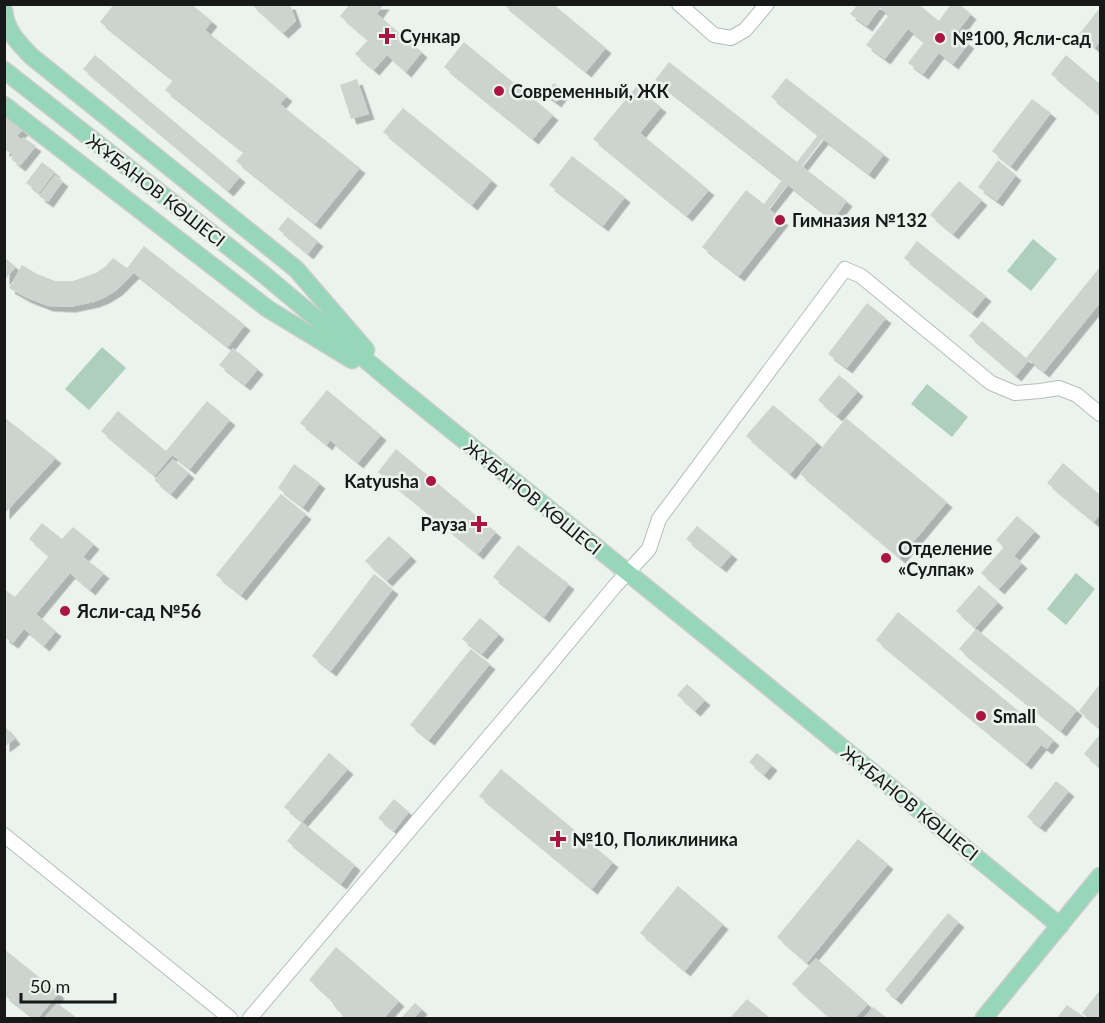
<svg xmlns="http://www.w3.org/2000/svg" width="1105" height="1023" viewBox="0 0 1105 1023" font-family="Lato,sans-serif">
	<defs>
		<filter id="shadow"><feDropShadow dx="5.5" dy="5.5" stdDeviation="0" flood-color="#0004"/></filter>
	</defs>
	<rect width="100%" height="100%" fill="#ebf3ee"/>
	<g fill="#adcfbc">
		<polygon points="1033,239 1057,259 1031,291 1007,271"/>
		<polygon points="102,347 126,368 89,410 65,389"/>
		<polygon points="927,384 968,417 952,437 911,404"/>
		<polygon points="1076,573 1095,589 1066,625 1047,609"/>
	</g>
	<g fill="#cdd4d0" filter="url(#shadow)">
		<polygon points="114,4 191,4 212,21 205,30 287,96 280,104 360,168 315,224 236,161 244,152 165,90 173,80 100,22"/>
		<polygon points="251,4 290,4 296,21 283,33"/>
		<polygon points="350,4 384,4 377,14 422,52 406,72 387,55 374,70 355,54 368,40 340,16"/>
		<polygon points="503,4 553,4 606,48 586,72"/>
		<polygon points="858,4 918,4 939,21 951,4 959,4 971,14 956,34 969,43 953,64 939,53 923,74 908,63 924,42 908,29 885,59 866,45 889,15 880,8 867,26 850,14"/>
		<polygon points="1100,8 1100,41 1095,48 1079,34"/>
		<polygon points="464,42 553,115 533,139 444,67"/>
		<polygon points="95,55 240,177 228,191 83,69"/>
		<polygon points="1066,55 1100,84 1100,115 1051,74"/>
		<polygon points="669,62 797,162 818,135 771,97 786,78 884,154 869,174 823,139 802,166 847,201 833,220 788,185 769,209 783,220 739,276 702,247 746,190 764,204 782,180 655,80"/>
		<polygon points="357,79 369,114 351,119 340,85"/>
		<polygon points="554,83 564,91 556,102 545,94"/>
		<polygon points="636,87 661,107 640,133 709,190 687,216 593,139"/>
		<polygon points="1032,99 1051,113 1011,166 992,151"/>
		<polygon points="403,108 492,180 472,205 383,132"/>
		<polygon points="10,115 25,127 17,136 21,139 23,137 36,146 20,166 11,159 14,156 6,150 4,152 4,122"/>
		<polygon points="572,156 625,197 603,226 549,185"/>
		<polygon points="998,160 1016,175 997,201 978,187"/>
		<polygon points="42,162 55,172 39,193 26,183"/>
		<polygon points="55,175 63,181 48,202 39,196"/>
		<polygon points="959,181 982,200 953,234 930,215"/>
		<polygon points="288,217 318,241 308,254 278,229"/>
		<polygon points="917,241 986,296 972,313 904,258"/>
		<polygon points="144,246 245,325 228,347 134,273 117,290 104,298 94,302 70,307 48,306 27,298 9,288 22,265 37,274 55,281 73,281 96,273 106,266 113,258 127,268"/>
		<polygon points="4,257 16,267 4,280"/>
		<polygon points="1100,267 1100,303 1044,372 1029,360 1016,376 969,336 982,321 1026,358"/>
		<polygon points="867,303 886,318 847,368 828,354"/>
		<polygon points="233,348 258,369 245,385 219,365"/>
		<polygon points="839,375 858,391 837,416 818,400"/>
		<polygon points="327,390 381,435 358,463 330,440 327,445 300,423"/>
		<polygon points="207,401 230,420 190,469 172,455 155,476 101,431 118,411 166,451"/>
		<polygon points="773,405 817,442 790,474 746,436"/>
		<polygon points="4,417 56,458 4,514"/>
		<polygon points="846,418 947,502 900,558 800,474"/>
		<polygon points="396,449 496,532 478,554 378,472"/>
		<polygon points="173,459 189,473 171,494 154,480"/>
		<polygon points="1063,463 1100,495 1100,514 1094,522 1047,483"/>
		<polygon points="294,464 320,483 303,507 278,488"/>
		<polygon points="281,494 306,514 241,595 216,575"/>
		<polygon points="1017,516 1035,531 1014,556 1022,563 999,589 981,573 1004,547 996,540"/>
		<polygon points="42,523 62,539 73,527 94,544 83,557 104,573 90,590 70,573 36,614 56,631 44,646 24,629 13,643 4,637 4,589 15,597 49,556 29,539"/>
		<polygon points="697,526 732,554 721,567 686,539"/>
		<polygon points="389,536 411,556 387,581 365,561"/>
		<polygon points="518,545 569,584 544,617 493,577"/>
		<polygon points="374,574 393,589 331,671 312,656"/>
		<polygon points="979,585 998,602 975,628 956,611"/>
		<polygon points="898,612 1054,740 1047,749 1041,745 1026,764 876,640"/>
		<polygon points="480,618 499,634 482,654 462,639"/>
		<polygon points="976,629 1077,710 1061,731 959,649"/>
		<polygon points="471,649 490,664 429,740 410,725"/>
		<polygon points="687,684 705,700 695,711 677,695"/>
		<polygon points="1100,684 1100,724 1098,727 1079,711"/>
		<polygon points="4,725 15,739 4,747"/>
		<polygon points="1100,734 1100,763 1098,766 1084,754"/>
		<polygon points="329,753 348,769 302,822 284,807"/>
		<polygon points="757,753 772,765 764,775 749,762"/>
		<polygon points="501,769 613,862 592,889 479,796"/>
		<polygon points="1056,781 1069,791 1040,827 1027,817"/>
		<polygon points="394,799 409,812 394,831 378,818"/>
		<polygon points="302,822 355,865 341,884 287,841"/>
		<polygon points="858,839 888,864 807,963 777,937"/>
		<polygon points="678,886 723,924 685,971 640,933"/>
		<polygon points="948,913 959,922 896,999 885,990"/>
		<polygon points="336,947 399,1001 384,1018 347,1018 337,1010 329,998 309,980"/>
		<polygon points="4,949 59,993 38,1018 34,1018 4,995"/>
		<polygon points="816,958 868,1004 855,1018 830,1018 792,984"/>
		<polygon points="1100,990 1100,1016 1098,1018 1088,1018 1082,1013"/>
		<polygon points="747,999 770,1018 730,1018"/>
		<polygon points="57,1003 77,1018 44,1018"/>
		<polygon points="415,1003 422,1009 414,1018 401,1018"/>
		<polygon points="1067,1005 1086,1018 1057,1018"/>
		<polygon points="873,1007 886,1017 884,1018 864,1018"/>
	</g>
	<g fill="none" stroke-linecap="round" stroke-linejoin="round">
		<defs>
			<g id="minor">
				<polyline points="679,4 714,35 731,38 745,30 767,4"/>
				<polyline points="4,835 230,1018"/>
				<polyline points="250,1018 537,680 615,586 649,549 659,519 845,269 861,276 991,383 1015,393 1040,391 1059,388 1077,395 1100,414"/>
			</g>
			<g id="major">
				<path d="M4 11C6 31 18 42 31 56L296 269 366 350"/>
				<polyline points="4,70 262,273 398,387 721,648 1060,926"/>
				<polyline points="4,105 268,309 352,360"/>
				<polyline points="984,1018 1100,876"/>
			</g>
		</defs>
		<use href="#minor" stroke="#b6bdb9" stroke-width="16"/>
		<use href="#major" stroke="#ccc" stroke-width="19"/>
		<use href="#minor" stroke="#fff" stroke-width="14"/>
		<use href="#major" stroke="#95d7b8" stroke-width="16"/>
	</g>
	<g fill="#aa1546" stroke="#ebf3ee" stroke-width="2">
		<path d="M384 27h6v6h6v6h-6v6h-6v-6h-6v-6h6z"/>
		<circle cx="940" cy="38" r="6"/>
		<circle cx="499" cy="91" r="6"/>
		<circle cx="780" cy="220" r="6"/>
		<circle cx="431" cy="481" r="6"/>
		<path d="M476 515h6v6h6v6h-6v6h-6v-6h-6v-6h6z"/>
		<circle cx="886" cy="558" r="6"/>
		<circle cx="65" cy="611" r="6"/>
		<circle cx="981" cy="716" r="6"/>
		<path d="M555 830h6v6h6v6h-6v6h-6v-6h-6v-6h6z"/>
	</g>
	<g text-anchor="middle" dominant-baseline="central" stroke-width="5" stroke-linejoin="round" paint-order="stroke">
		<g font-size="18" font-weight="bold" fill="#161917" stroke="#ebf3ee" text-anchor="start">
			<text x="400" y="36">Сункар</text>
			<text x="952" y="38">№100, Ясли-сад</text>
			<text x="511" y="91">Современный, ЖК</text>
			<text x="792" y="220">Гимназия №132</text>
			<text x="419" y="481" text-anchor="end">Katyusha</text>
			<text x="467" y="524" text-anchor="end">Рауза</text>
			<text x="898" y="548">Отделение<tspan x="898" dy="21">«Сулпак»</tspan></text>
			<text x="77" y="611">Ясли-сад №56</text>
			<text x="993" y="716">Small</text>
			<text x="572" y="839">№10, Поликлиника</text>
		</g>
		<g font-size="18" fill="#161917" stroke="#ebf3ee">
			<text transform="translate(156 190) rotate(38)">ЖҰБАНОВ КӨШЕСІ</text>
			<text transform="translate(533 497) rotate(39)">ЖҰБАНОВ КӨШЕСІ</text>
			<text transform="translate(910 803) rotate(39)">ЖҰБАНОВ КӨШЕСІ</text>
		</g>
	</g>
	<rect width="1105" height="1023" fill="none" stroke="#161917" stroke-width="12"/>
	<path d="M21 993v9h94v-9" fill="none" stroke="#161917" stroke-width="3"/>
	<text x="30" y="993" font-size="18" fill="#161917" stroke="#ebf3ee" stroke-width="4.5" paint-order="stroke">50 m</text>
</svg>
